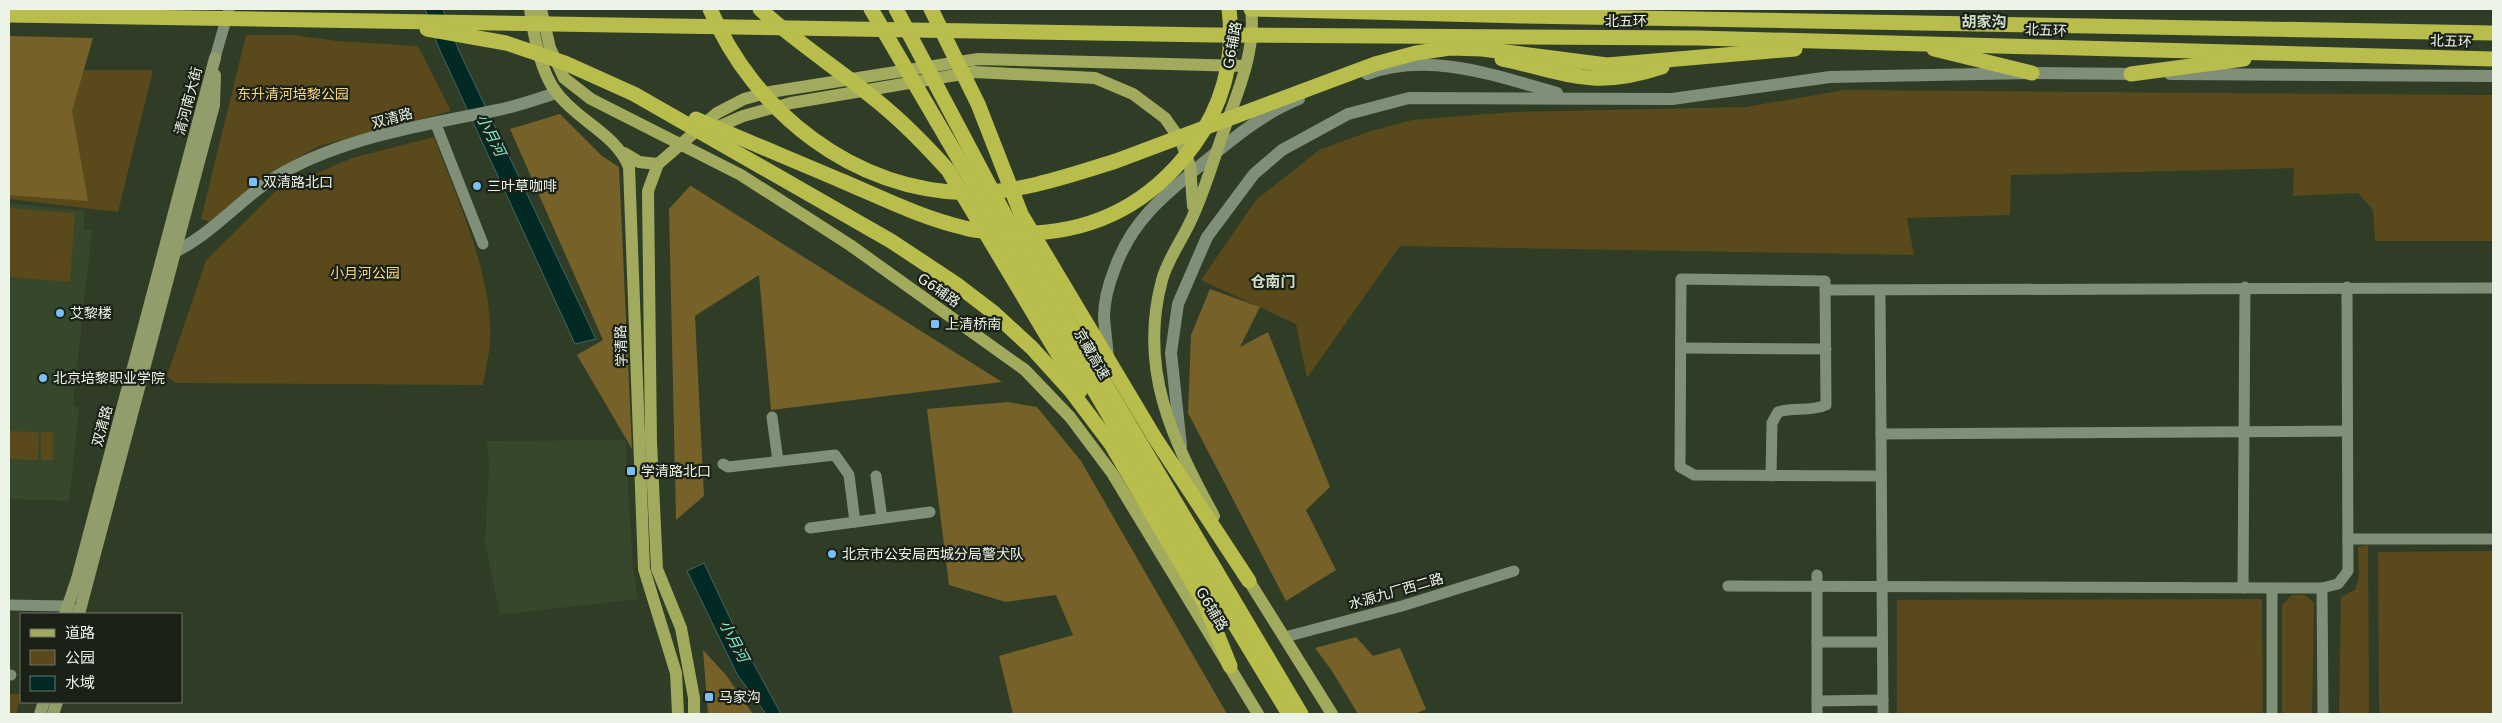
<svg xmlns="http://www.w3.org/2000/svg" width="2502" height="723" viewBox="0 0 2502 723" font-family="'DejaVu Sans','Noto Sans SC',sans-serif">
	<rect width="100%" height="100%" fill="#2f3c26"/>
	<g fill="#36472b">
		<polygon points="9,203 85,211 84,230 92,230 73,405 79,409 69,501 9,499"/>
		<polygon points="625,440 633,566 638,599 500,615 485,543 489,468 487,441"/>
	</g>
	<g fill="#5a491a">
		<polygon points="246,35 292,35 337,41 418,46 451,111 319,146 275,170 213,223 201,219"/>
		<polygon points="9,70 153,70 118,212 9,199"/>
		<polygon points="1845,90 2493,95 2493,241 2375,241 2373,210 2358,193 2293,196 2294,168 2011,175 2010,215 1907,218 1914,255 1400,246 1307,378 1296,324 1201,280 1256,200 1319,150 1368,132 1412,120 1513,112 1745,107"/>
		<path d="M434 137C457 199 494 277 490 343 489 357 485 371 483 385L175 383 167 376 206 260 276 191 352 158Z"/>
		<polygon points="9,208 75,213 70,282 9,277"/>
		<polygon points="9,431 39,432 38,460 9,459"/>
		<rect x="41" y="432" width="12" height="28"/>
		<polygon points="2368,545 2369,714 2339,714 2341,597 2355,590 2359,577 2358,547"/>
		<polygon points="2493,551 2493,714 2379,714 2378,552"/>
		<polygon points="2292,595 2305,595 2314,603 2312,714 2282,714 2282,605"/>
		<polygon points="2262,599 2263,714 1897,714 1897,600"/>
		<polygon points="9,694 21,694 16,714 9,714"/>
	</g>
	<g fill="#766128">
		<polygon points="9,36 93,38 72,111 88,201 9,195"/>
		<polygon points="560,114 602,156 619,167 632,449 577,355 603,340 510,129"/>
		<polygon points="690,186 691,186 1002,382 771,410 759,275 695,316 704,496 676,520 669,209"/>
		<polygon points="1210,289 1260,307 1240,347 1268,332 1330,487 1306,510 1336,570 1286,601 1188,413 1191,335"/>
		<polygon points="1008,402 1037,407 1081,461 1227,714 1013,714 999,656 1073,635 1056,595 1006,602 949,585 927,409"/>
		<polygon points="1356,637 1373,656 1400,648 1426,709 1415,714 1358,714 1332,671 1315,648"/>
		<polygon points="703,650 726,675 753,714 708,714"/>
	</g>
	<g fill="#002a23" stroke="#46675e">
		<polygon points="425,9 443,9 459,51 596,339 575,344 438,46"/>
		<polygon points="704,563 736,631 781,714 766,714 737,674 687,571"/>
	</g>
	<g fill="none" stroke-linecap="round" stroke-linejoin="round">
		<g stroke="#808f77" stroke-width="11">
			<polyline points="215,58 229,9"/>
			<polyline points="435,122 483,244"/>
			<polyline points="1825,290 2493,288"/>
			<polyline points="1880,290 1883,714"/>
			<polyline points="1681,348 1826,349"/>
			<polyline points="772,417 778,461"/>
			<polyline points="1881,434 2347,431"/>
			<polyline points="723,464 728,467 835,455 849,475 855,522"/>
			<polyline points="876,476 882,518"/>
			<path d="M1771 476 1772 423 1778 412C1794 407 1810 412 1826 405L1825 281 1681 279 1680 467 1694 475 1881 476"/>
			<polyline points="810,528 930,512"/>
			<polyline points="2348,539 2493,539"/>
			<polyline points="1817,575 1817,714"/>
			<polyline points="1728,586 2322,588 2338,584 2348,571 2347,287"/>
			<polyline points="2243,588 2245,287"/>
			<polyline points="2322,588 2323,714"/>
			<polyline points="9,605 67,606 75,611"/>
			<polyline points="1285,637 1402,606 1514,571"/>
			<polyline points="1817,642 1882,642"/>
			<polyline points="9,675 11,675"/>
			<polyline points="1817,701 1883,700"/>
			<polyline points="2272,714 2272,588"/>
		</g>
		<g stroke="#808f77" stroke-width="12">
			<path d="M1367 74C1430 51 1496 76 1557 93"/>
			<polyline points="2170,74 2493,76"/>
			<path d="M168 255C213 236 242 195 284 172 347 137 428 124 498 110 518 106 537 99 556 93"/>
			<path d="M1108 358C1107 345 1105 331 1104 317 1104 301 1109 283 1115 268 1133 218 1167 193 1207 160 1236 136 1264 113 1299 99"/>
			<polyline points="1181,446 1171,353 1178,304 1207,237 1254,174 1282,150 1348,114 1409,98 1672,99 1830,77 2032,73 2140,74"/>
		</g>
		<g stroke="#919d6a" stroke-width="12">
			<polyline points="65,614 77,579 215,58"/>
			<polyline points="79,614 214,105 215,75"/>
			<polyline points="40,714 44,702"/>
			<polyline points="53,714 57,702"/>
		</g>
		<g stroke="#a2ab5d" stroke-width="12">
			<path d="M530 9C533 33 541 74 557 93 578 121 616 134 629 167L644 569 676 673 678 714"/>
			<polyline points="541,9 550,48 564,78 591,99 741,175 850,245 1025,370 1070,417 1112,473 1258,714"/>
			<polyline points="711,130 743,116 791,103 974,72 1095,78 1133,94 1165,118 1181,141 1190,166 1193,206"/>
			<polyline points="624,153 639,162 658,164"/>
			<path d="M1214 516C1172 439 1138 369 1162 280 1168 258 1183 239 1192 218 1206 188 1215 154 1227 122 1240 87 1256 47 1251 9"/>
			<polyline points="1244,573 1332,714"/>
			<polyline points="694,714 694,698 681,628 657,569 651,442 648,191 658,164 717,113 744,99 770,92 978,59 1245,66"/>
		</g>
		<g stroke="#b9bd4b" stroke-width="15">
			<path d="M710 9C754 112 853 191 969 193 1019 193 1068 176 1116 161L1375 64 1416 53 1450 48 1482 49 1607 65 1795 49"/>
			<path d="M760 9C800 46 848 75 889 111 910 129 929 149 948 170L1080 391"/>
			<polyline points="871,9 1131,453 1289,714"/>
			<polyline points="896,9 1005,215 1301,714"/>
			<polyline points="931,9 978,104 1021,214 1155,438 1249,581"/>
			<polyline points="1251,9 1522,16 2493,33"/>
			<polyline points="9,15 1213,35 1698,38 2493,59"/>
			<polyline points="427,29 506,43 565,63 634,94 891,241 956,284 994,313 1032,348 1071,391 1111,444 1206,606 1230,666"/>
			<polyline points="1934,49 2032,73"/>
			<path d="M1502 59C1568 73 1593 90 1662 67"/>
			<polyline points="2131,74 2244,59"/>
			<path d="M696 119C744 140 793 160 842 181 882 198 922 218 965 228 975 231 985 231 995 232 1070 239 1134 217 1183 159 1219 116 1236 65 1229 9"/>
		</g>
	</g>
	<g fill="#79bff8" stroke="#1b2117" stroke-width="2">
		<rect x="248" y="177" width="10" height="10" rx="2.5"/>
		<circle cx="477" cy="186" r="5"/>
		<circle cx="60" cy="313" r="5"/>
		<rect x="930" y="319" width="10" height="10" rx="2.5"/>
		<circle cx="43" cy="378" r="5"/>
		<rect x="626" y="466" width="10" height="10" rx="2.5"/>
		<circle cx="832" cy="554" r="5"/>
		<rect x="704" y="692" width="10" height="10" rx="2.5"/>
	</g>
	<g text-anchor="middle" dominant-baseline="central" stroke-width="4.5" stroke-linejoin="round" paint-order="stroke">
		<g font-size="14" fill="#ebf4e6" stroke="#1b2117">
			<text x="1626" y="21">北五环</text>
			<text transform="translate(2046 30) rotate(2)">北五环</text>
			<text transform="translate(2451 41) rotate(2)">北五环</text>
			<text transform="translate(1232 45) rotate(-80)">G6辅路</text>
			<text transform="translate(188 101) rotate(-75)">清河南大街</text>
			<text transform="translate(392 118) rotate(-15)">双清路</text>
			<text transform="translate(939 290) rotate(35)">G6辅路</text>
			<text transform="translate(621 346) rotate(-92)">学清路</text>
			<text transform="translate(1092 354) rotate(60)">京藏高速</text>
			<text transform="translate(102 426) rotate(-75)">双清路</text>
			<text transform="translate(1396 591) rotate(-16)">水源九厂西二路</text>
			<text transform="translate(1212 609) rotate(59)">G6辅路</text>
		</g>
		<g font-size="14" fill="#f7d682" stroke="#1b2117">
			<text x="293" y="94">东升清河培黎公园</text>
			<text x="365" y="273">小月河公园</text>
		</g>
		<g font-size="14" fill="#ebf4e6" stroke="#1b2117" text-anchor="start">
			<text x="263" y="182">双清路北口</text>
			<text x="487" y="186">三叶草咖啡</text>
			<text x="70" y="313">艾黎楼</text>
			<text x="945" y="324">上清桥南</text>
			<text x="53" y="378">北京培黎职业学院</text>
			<text x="641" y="471">学清路北口</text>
			<text x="842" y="554">北京市公安局西城分局警犬队</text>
			<text x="719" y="697">马家沟</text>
		</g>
		<g font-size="15" font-weight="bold" fill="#cedec4" stroke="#1b2117">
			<text x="1984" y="22">胡家沟</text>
			<text x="1273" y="282">仓南门</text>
		</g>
		<g font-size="15" font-style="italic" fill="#7becd4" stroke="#1b2117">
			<text transform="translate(491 135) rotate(63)">小月河</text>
			<text transform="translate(734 641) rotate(62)">小月河</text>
		</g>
	</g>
	<rect width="2502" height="723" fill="none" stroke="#ebf4e6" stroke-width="20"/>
	<rect x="20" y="613" width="162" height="90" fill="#1b2117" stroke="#6e756a"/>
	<rect x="30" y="629" width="25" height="8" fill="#a2ab5d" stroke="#6e756a"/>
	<text x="65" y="638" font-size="15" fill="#ebf4e6">道路</text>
	<rect x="30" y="650" width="25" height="15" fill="#5a491a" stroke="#6e756a"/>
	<text x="65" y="663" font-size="15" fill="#ebf4e6">公园</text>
	<rect x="30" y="676" width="25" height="15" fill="#002a23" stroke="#6e756a"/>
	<text x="65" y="688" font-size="15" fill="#ebf4e6">水域</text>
</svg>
